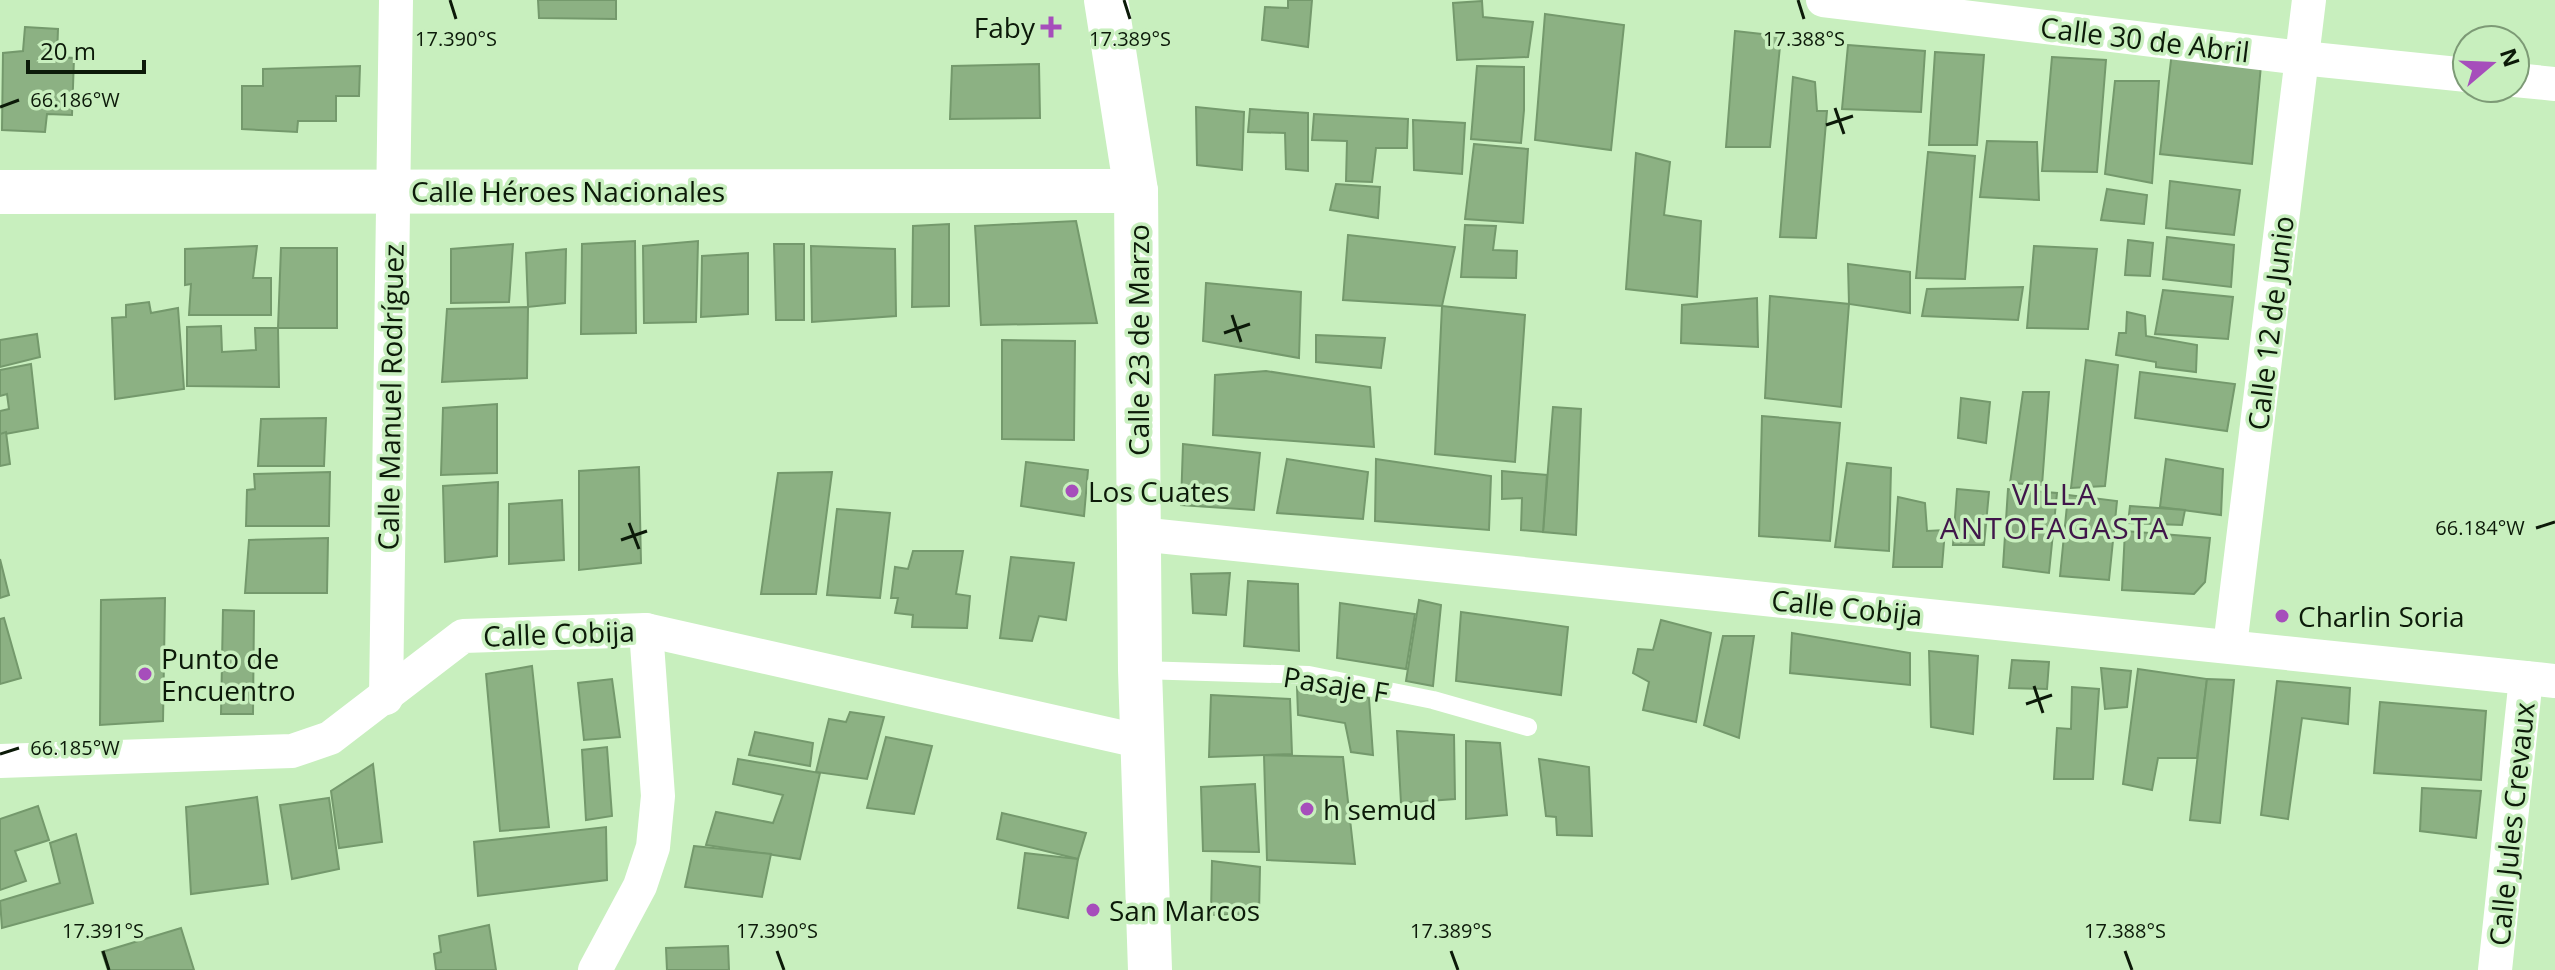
<svg xmlns="http://www.w3.org/2000/svg" width="2555" height="970" viewBox="0 0 2555 970" font-family="'Open Sans',sans-serif">
	<rect width="100%" height="100%" fill="#c8efbe"/>
	<g fill="#8cb183" stroke="#74996c" stroke-width="2">
		<polygon points="538,0 616,0 616,19 539,18"/>
		<polygon points="1288,0 1312,0 1308,47 1262,40 1265,7 1288,8"/>
		<polygon points="1482,1 1483,17 1533,22 1528,57 1457,60 1453,3"/>
		<polygon points="1545,14 1624,25 1611,150 1535,140"/>
		<polygon points="25,27 58,29 57,57 74,58 72,115 47,114 45,132 2,130 3,53 23,51"/>
		<polygon points="1735,31 1781,36 1770,147 1726,147"/>
		<polygon points="1848,45 1925,51 1921,112 1842,109"/>
		<polygon points="1935,52 1984,55 1977,145 1929,145"/>
		<polygon points="2172,52 2261,65 2252,164 2160,154"/>
		<polygon points="2052,57 2106,60 2097,172 2042,171"/>
		<polygon points="1039,64 1040,118 950,119 952,66"/>
		<polygon points="360,66 359,96 336,96 336,121 298,121 297,132 242,129 242,86 263,86 263,69"/>
		<polygon points="1477,66 1524,67 1524,110 1521,143 1471,139"/>
		<polygon points="1793,77 1815,82 1817,111 1827,111 1816,238 1780,237"/>
		<polygon points="2115,81 2159,81 2152,183 2105,174"/>
		<polygon points="1196,107 1244,112 1242,170 1197,165"/>
		<polygon points="1250,109 1308,113 1308,171 1286,169 1285,133 1248,132"/>
		<polygon points="1314,114 1408,119 1407,148 1376,148 1372,182 1346,181 1347,141 1312,140"/>
		<polygon points="1413,120 1465,123 1462,174 1414,170"/>
		<polygon points="1987,141 2037,142 2039,200 1980,197"/>
		<polygon points="1474,144 1528,149 1523,223 1465,219"/>
		<polygon points="1928,152 1975,156 1965,279 1916,278"/>
		<polygon points="1636,153 1670,162 1664,215 1701,221 1697,297 1626,289"/>
		<polygon points="2170,181 2240,190 2234,235 2166,228"/>
		<polygon points="1336,184 1380,187 1378,218 1330,210"/>
		<polygon points="2107,189 2147,195 2144,224 2101,220"/>
		<polygon points="1076,221 1097,323 981,325 975,226"/>
		<polygon points="949,224 949,306 912,307 913,226"/>
		<polygon points="1465,225 1496,226 1493,250 1517,251 1516,278 1461,277"/>
		<polygon points="1348,235 1455,247 1442,306 1343,300"/>
		<polygon points="2167,237 2234,245 2231,287 2163,279"/>
		<polygon points="2128,240 2153,243 2150,276 2125,275"/>
		<polygon points="635,241 636,333 581,334 582,244"/>
		<polygon points="698,241 696,322 644,323 643,246"/>
		<polygon points="513,244 509,302 451,303 451,249"/>
		<polygon points="774,244 804,244 804,320 776,320"/>
		<polygon points="257,246 253,278 271,278 271,315 189,315 191,284 185,285 185,249"/>
		<polygon points="811,246 895,249 896,316 812,322"/>
		<polygon points="2034,246 2097,249 2088,329 2027,328"/>
		<polygon points="281,248 337,248 337,328 278,328"/>
		<polygon points="566,249 565,303 528,307 526,253"/>
		<polygon points="748,253 748,314 701,317 702,256"/>
		<polygon points="1848,264 1910,272 1910,313 1849,304"/>
		<polygon points="1206,283 1301,292 1299,358 1203,341"/>
		<polygon points="2023,287 2018,320 1922,316 1927,289"/>
		<polygon points="2163,290 2233,297 2228,339 2155,334"/>
		<polygon points="1770,296 1849,304 1841,407 1765,398"/>
		<polygon points="1757,298 1758,347 1681,343 1682,305"/>
		<polygon points="149,302 151,313 178,308 184,389 115,399 112,318 126,317 126,305"/>
		<polygon points="1442,306 1525,315 1515,462 1435,454"/>
		<polygon points="528,307 527,378 442,382 447,309"/>
		<polygon points="2127,312 2145,316 2146,336 2197,345 2196,372 2156,367 2156,362 2116,355 2119,333 2126,333"/>
		<polygon points="221,326 222,352 256,350 255,328 278,328 279,387 187,386 187,327"/>
		<polygon points="37,334 40,357 0,367 0,340"/>
		<polygon points="1316,335 1385,338 1381,368 1316,362"/>
		<polygon points="1002,340 1075,341 1074,440 1002,439"/>
		<polygon points="2086,360 2118,365 2105,486 2071,488"/>
		<polygon points="31,364 38,428 0,435 0,411 9,409 7,394 0,396 0,370"/>
		<polygon points="1266,371 1370,387 1374,447 1213,435 1215,375"/>
		<polygon points="2140,372 2235,384 2227,431 2135,418"/>
		<polygon points="2023,392 2049,392 2042,485 2010,483"/>
		<polygon points="1961,398 1990,402 1986,443 1958,438"/>
		<polygon points="497,404 497,473 441,475 443,408"/>
		<polygon points="1553,407 1581,409 1576,535 1543,532"/>
		<polygon points="1762,416 1840,423 1830,541 1759,536"/>
		<polygon points="326,418 324,466 258,466 261,419"/>
		<polygon points="6,432 10,464 0,466 0,434"/>
		<polygon points="1183,444 1260,453 1254,510 1181,505"/>
		<polygon points="1287,459 1368,472 1363,519 1277,513"/>
		<polygon points="1376,459 1491,476 1489,530 1375,521"/>
		<polygon points="2166,459 2223,469 2221,515 2160,507"/>
		<polygon points="1026,462 1088,470 1084,516 1021,506"/>
		<polygon points="1847,463 1891,468 1889,551 1835,547"/>
		<polygon points="639,467 641,563 579,570 579,471"/>
		<polygon points="1502,471 1547,475 1543,532 1521,530 1522,498 1502,499"/>
		<polygon points="330,472 329,526 246,526 247,490 255,489 254,474"/>
		<polygon points="832,472 816,594 761,594 778,473"/>
		<polygon points="498,482 497,556 445,562 443,486"/>
		<polygon points="1957,489 1989,492 1984,545 1953,545"/>
		<polygon points="2008,489 2057,493 2049,573 2003,567"/>
		<polygon points="2068,495 2117,501 2109,580 2060,576"/>
		<polygon points="1898,497 1925,503 1927,531 1945,530 1942,567 1893,567"/>
		<polygon points="562,500 564,560 509,564 509,504"/>
		<polygon points="2130,506 2185,510 2182,525 2128,523"/>
		<polygon points="837,509 890,513 880,598 827,595"/>
		<polygon points="2125,531 2210,538 2205,582 2194,594 2122,590"/>
		<polygon points="328,538 327,593 245,593 249,540"/>
		<polygon points="913,551 963,551 956,594 970,596 967,628 912,627 913,615 895,613 898,598 891,598 895,567 908,569"/>
		<polygon points="1011,557 1074,563 1066,620 1039,616 1032,641 1000,638"/>
		<polygon points="0,559 9,595 0,598"/>
		<polygon points="1230,573 1226,615 1193,613 1191,574"/>
		<polygon points="1248,581 1298,584 1299,651 1244,646"/>
		<polygon points="165,598 163,721 100,725 101,600"/>
		<polygon points="1419,600 1441,605 1433,686 1406,681"/>
		<polygon points="1340,603 1415,614 1406,669 1337,658"/>
		<polygon points="223,610 254,611 253,714 221,714"/>
		<polygon points="1461,612 1568,627 1561,695 1456,681"/>
		<polygon points="4,618 21,678 0,684 0,619"/>
		<polygon points="1661,620 1711,633 1696,722 1643,710 1649,682 1633,673 1638,649 1653,650"/>
		<polygon points="1792,633 1910,653 1910,685 1790,673"/>
		<polygon points="1723,636 1754,636 1739,738 1704,725"/>
		<polygon points="1929,651 1978,656 1973,734 1931,727"/>
		<polygon points="2012,660 2049,662 2047,689 2009,688"/>
		<polygon points="532,666 549,827 500,831 486,674"/>
		<polygon points="2101,668 2131,671 2127,707 2105,709"/>
		<polygon points="2138,669 2207,679 2197,758 2158,758 2152,790 2123,784"/>
		<polygon points="612,679 620,737 584,740 578,683"/>
		<polygon points="2207,679 2234,680 2220,823 2190,820"/>
		<polygon points="2277,681 2350,688 2348,724 2302,718 2288,819 2261,815"/>
		<polygon points="1297,687 1369,698 1373,755 1351,752 1345,723 1298,715"/>
		<polygon points="2072,687 2099,689 2093,779 2054,779 2057,728 2071,729"/>
		<polygon points="1211,695 1290,699 1292,754 1209,757"/>
		<polygon points="2380,702 2486,711 2481,780 2374,773"/>
		<polygon points="850,712 884,717 867,779 816,772 829,719 846,722"/>
		<polygon points="1397,731 1454,735 1455,799 1401,803"/>
		<polygon points="755,732 813,743 810,766 749,755"/>
		<polygon points="886,737 932,746 914,814 867,808"/>
		<polygon points="1466,741 1500,743 1507,815 1466,819"/>
		<polygon points="607,747 612,816 586,820 582,750"/>
		<polygon points="1264,755 1343,757 1355,864 1267,860"/>
		<polygon points="738,759 820,773 800,859 706,845 716,812 773,823 783,795 733,784"/>
		<polygon points="1539,759 1589,767 1592,836 1557,835 1556,817 1546,816"/>
		<polygon points="373,764 382,842 339,848 331,791"/>
		<polygon points="1255,784 1259,852 1203,851 1201,787"/>
		<polygon points="2422,788 2481,791 2476,838 2420,831"/>
		<polygon points="257,797 268,884 191,894 186,807"/>
		<polygon points="329,798 339,869 292,879 280,805"/>
		<polygon points="38,806 49,840 15,851 26,881 0,890 0,819"/>
		<polygon points="1002,813 1086,833 1078,859 997,839"/>
		<polygon points="606,827 607,880 478,896 474,842"/>
		<polygon points="76,834 93,903 2,928 0,901 60,883 50,843"/>
		<polygon points="694,846 771,854 762,897 685,887"/>
		<polygon points="1025,853 1078,859 1068,918 1018,908"/>
		<polygon points="1212,861 1260,867 1259,914 1211,915"/>
		<polygon points="489,925 496,970 436,970 434,954 441,952 439,936"/>
		<polygon points="181,928 194,970 108,970 102,952"/>
		<polygon points="728,946 729,970 667,970 666,948"/>
	</g>
	<g fill="none" stroke-linecap="round" stroke-linejoin="round">
		<polyline stroke="#fff" stroke-width="18" points="1140,670 1309,675 1433,700 1528,727"/>
		<g stroke="#fff" stroke-width="34">
			<polyline points="1823,0 2302,58 2467,75"/>
			<polyline points="2515,80 2555,84"/>
			<polyline points="1139,534 2555,681"/>
			<polyline points="2230,646 2309,0"/>
			<polyline points="386,698 396,0"/>
			<polyline points="0,761 292,751 330,738 463,636 646,630 1143,742"/>
			<polyline points="595,970 640,886 653,847 658,796 646,630"/>
			<polyline points="2495,970 2526,678"/>
		</g>
		<g stroke="#fff" stroke-width="44">
			<polyline points="1106,0 1136,191 1140,670 1150,970"/>
			<polyline points="0,192 1136,191"/>
		</g>
	</g>
	<path fill="none" stroke="#0c1a09" stroke-width="3" d="M450 0 456 19M1124 0 1130 19M1798 0 1804 19M0 107 19 100M1835 108 1844 134M1826 125 1853 116M1232 315 1241 342M1224 333 1250 324M629 523 639 549M2536 528 2555 522M621 540 647 531M2034 686 2043 713M2026 704 2052 695M0 754 19 748M103 951 109 970M777 951 784 970M1451 951 1458 970M2125 951 2132 970"/>
	<g fill="#a64ebb" stroke="#c8efbe" stroke-width="3">
		<path d="M1047 15h8v8h8v8h-8v8h-8v-8h-8v-8h8z"/>
		<circle cx="1072" cy="491" r="8"/>
		<circle cx="2282" cy="616" r="8"/>
		<circle cx="145" cy="674" r="8"/>
		<circle cx="1307" cy="809" r="8"/>
		<circle cx="1093" cy="910" r="8"/>
	</g>
	<g text-anchor="middle" dominant-baseline="central" stroke-width="7" stroke-linejoin="round" paint-order="stroke">
		<g font-size="28" fill="#0c1a09" stroke="#c8efbe" text-anchor="start">
			<text x="1035" y="27" text-anchor="end">Faby</text>
			<text x="1088" y="491">Los Cuates</text>
			<text x="2298" y="616">Charlin Soria</text>
			<text x="161" y="658">Punto de<tspan x="161" dy="32">Encuentro</tspan></text>
			<text x="1323" y="809">h semud</text>
			<text x="1109" y="910">San Marcos</text>
		</g>
		<g font-size="28" fill="#0c1a09" stroke="#c8efbe">
			<text transform="translate(2145 39) rotate(7)">Calle 30 de Abril</text>
			<text x="568" y="191">Calle Héroes Nacionales</text>
			<text transform="translate(2270 323) rotate(-83)">Calle 12 de Junio</text>
			<text transform="translate(1138 340) rotate(-90)">Calle 23 de Marzo</text>
			<text transform="translate(390 397) rotate(-89)">Calle Manuel Rodríguez</text>
			<text transform="translate(1847 607) rotate(6)">Calle Cobija</text>
			<text transform="translate(559 633) rotate(-2)">Calle Cobija</text>
			<text transform="translate(1336 684) rotate(9)">Pasaje F</text>
			<text transform="translate(2511 824) rotate(-84)">Calle Jules Crevaux</text>
		</g>
		<g font-size="30" letter-spacing="2" fill="#40164a" stroke="#c8efbe">
			<text x="2055" y="493">VILLA<tspan x="2055" dy="34">ANTOFAGASTA</tspan></text>
		</g>
	</g>
	<g font-size="20" text-anchor="middle" fill="#0c1a09" stroke="#c8efbe" stroke-width="7" stroke-linejoin="round" paint-order="stroke">
		<text x="456" y="46">17.390°S</text>
		<text x="1130" y="46">17.389°S</text>
		<text x="1804" y="46">17.388°S</text>
		<text x="75" y="107">66.186°W</text>
		<text x="2480" y="535">66.184°W</text>
		<text x="75" y="755">66.185°W</text>
		<text x="103" y="938">17.391°S</text>
		<text x="777" y="938">17.390°S</text>
		<text x="1451" y="938">17.389°S</text>
		<text x="2125" y="938">17.388°S</text>
	</g>
	<g transform="translate(2491 64) rotate(71)"><circle r="38" fill="#c8efbe" stroke="#7d9a76" stroke-width="2"/>
	<path d="M0-6L14 30L0 20L-14 30Z" fill="#a64ebb"/>
	<text y="-12" font-size="22" font-weight="bold" text-anchor="middle" fill="#0c1a09">N</text>
	</g>
	<path d="M28 60v12h116v-12" fill="none" stroke="#0c1a09" stroke-width="4"/>
	<text x="40" y="60" font-size="24" fill="#0c1a09" stroke="#c8efbe" stroke-width="6" paint-order="stroke">20 m</text>
</svg>
